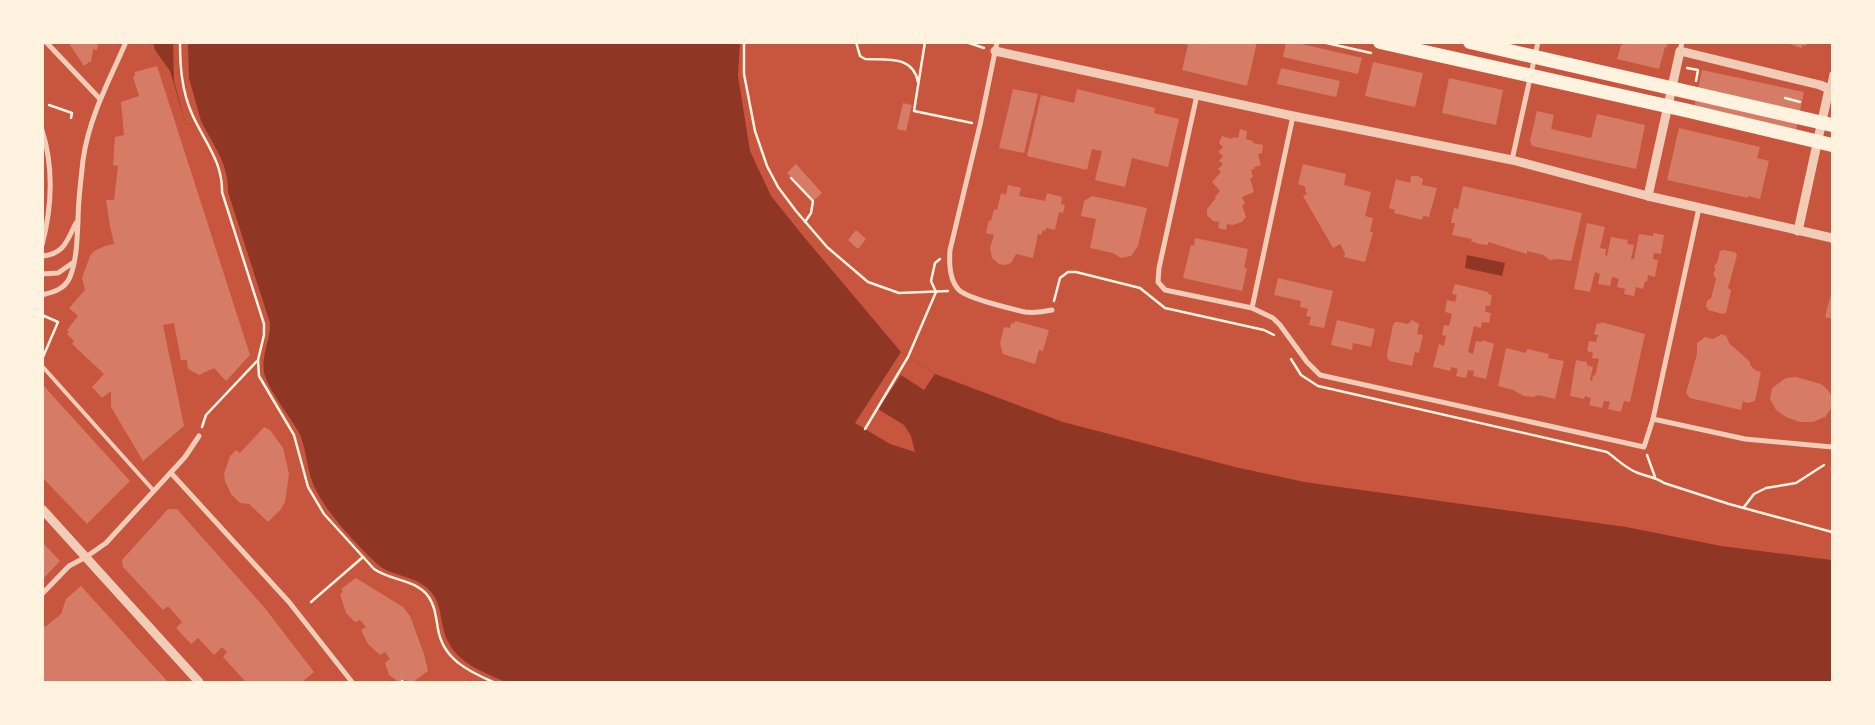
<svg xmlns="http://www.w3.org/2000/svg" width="1875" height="725" viewBox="0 0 1875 725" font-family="Inter,sans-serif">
	<rect width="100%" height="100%" fill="#c8553d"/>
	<g fill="#8f3625">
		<path d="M153 43H740L738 76 750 151 771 196 804 237 901 352 935 374 1063 422 1235 467 1304 482 1626 527 1721 546 1832 560V682H506C480 671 452 661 444 631 440 618 441 603 431 592 416 574 391 578 375 562 355 543 325 511 314 486 306 469 307 447 298 431 289 415 267 388 264 372 261 355 271 339 270 323L228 192C229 164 213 145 201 121L186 125 170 71 155 50Z"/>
		<polygon points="1467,255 1505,263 1502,276 1465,268"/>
	</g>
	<g fill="#c8553d">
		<polygon points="173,43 188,43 189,78 201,121 186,125 174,81"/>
		<polygon points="901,352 935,374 924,390 901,375 878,409 904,425 911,436 915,452 890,444 855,423"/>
	</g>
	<g fill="#d67c66">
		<polygon points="68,42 98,42 97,50 93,49 91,62 88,62 88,63 84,66"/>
		<polygon points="1178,42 1257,42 1247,86 1182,70 1188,45"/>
		<polygon points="1286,42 1293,42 1362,58 1358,74 1283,57"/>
		<polygon points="1624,42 1668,42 1667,47 1665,47 1659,69 1617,59 1621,45 1623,45"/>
		<polygon points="1783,42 1807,42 1806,46 1802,45 1802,48"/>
		<polygon points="1373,62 1423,73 1415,107 1365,96"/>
		<polygon points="157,66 250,355 226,381 214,368 199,375 188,369 187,360 181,360 174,323 163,325 184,426 143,461 111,407 111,391 102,398 92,387 104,374 72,344 74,341 67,334 69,332 67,330 78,316 69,308 85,290 82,278 90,256 94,251 105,246 114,244 110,226 106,200 114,200 118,166 113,165 115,137 124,135 121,102 139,96 133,77 135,75 135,72"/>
		<polygon points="1281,68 1340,81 1336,97 1277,84"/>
		<polygon points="1702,70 1804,92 1794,140 1692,118"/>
		<polygon points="1449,78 1503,90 1496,125 1442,113"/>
		<polygon points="1013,89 1038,94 1024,153 999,148"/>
		<polygon points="1077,89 1155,108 1154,113 1179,119 1168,167 1132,158 1125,187 1095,180 1102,151 1092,149 1087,170 1027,156 1041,95 1074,103"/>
		<polygon points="903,103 912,105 906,131 897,129"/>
		<polygon points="1537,111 1554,115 1551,129 1591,138 1597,114 1645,125 1636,169 1532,146 1530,141"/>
		<polygon points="1679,128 1760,147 1757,158 1769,161 1760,199 1748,196 1748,198 1667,180"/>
		<polygon points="1240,129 1247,131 1246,139 1253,141 1253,143 1263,145 1262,153 1258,154 1261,165 1254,167 1255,169 1251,170 1253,177 1250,178 1254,192 1242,197 1245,204 1242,205 1246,217 1242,222 1233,225 1227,224 1226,230 1218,228 1219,222 1213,221 1207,215 1207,209 1216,198 1215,197 1220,191 1212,182 1221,172 1218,169 1223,164 1219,161 1223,156 1218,152 1223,147 1219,143 1222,136 1232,139 1233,137 1238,138"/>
		<polygon points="796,164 822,193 813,201 787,173"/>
		<polygon points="1303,164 1346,174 1344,185 1371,192 1365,216 1373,218 1370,232 1373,232 1365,262 1344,257 1345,253 1340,244 1333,248 1303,196 1307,194 1305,190 1306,189 1304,186 1298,184"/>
		<polygon points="1411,176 1418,176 1423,179 1422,185 1437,188 1429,217 1423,216 1422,220 1394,213 1395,210 1389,208 1396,179 1410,183"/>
		<polygon points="1008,185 1021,188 1019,196 1045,201 1047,193 1062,197 1061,204 1065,205 1063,213 1059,212 1055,230 1046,228 1046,231 1043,230 1041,235 1038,234 1033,258 1016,254 1011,263 1005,265 999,264 992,258 990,248 994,235 986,233 989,220 991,221 994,209 997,210 1001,193 1006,195"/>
		<polygon points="1463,186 1582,213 1571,261 1559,259 1550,260 1543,255 1527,251 1527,254 1488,242 1488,245 1479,244 1471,241 1472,239 1452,235 1455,223 1451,223 1454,208 1458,209"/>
		<polygon points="1092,196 1147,208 1138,246 1131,256 1121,258 1113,253 1090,248 1096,219 1081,216 1084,201"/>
		<polygon points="1587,223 1605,227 1600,248 1606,249 1605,255 1607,256 1611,237 1628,240 1627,244 1634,245 1631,259 1634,259 1639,234 1653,236 1653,233 1664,235 1661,254 1654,253 1653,259 1658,260 1655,277 1648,275 1647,282 1645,281 1643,289 1636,287 1634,296 1624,294 1625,289 1617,287 1619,279 1612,277 1610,286 1598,284 1600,274 1595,272 1590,292 1574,289"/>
		<polygon points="856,230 866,239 858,249 848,240"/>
		<polygon points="1195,238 1248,249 1244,268 1247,268 1242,291 1183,278 1191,245 1194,246"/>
		<polygon points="1723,250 1735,252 1737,255 1729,285 1727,288 1730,289 1731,291 1726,313 1723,314 1708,310 1706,306 1707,301 1711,298 1716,279 1713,274 1716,269 1714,268 1715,264 1717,263 1720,251"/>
		<polygon points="1278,278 1333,291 1324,328 1309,325 1311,317 1306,316 1308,309 1300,307 1301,301 1274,295"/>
		<polygon points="1455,284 1488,292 1488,294 1492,295 1490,306 1486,305 1485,312 1491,313 1489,323 1482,322 1481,328 1474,326 1468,352 1473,354 1476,341 1482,342 1483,340 1494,344 1486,379 1473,376 1474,371 1468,370 1466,378 1456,376 1458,369 1451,367 1450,371 1433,367 1439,344 1444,346 1446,336 1442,335 1444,325 1449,326 1452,314 1445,312 1447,300 1455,302 1457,295 1452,294"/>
		<polygon points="1832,291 1832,319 1825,317"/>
		<polygon points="1337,320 1375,329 1371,347 1353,343 1352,350 1331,345"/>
		<polygon points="1412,320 1419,324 1417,334 1423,335 1419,353 1415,352 1412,366 1390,361 1387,358 1387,354 1393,325 1395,322 1398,322 1408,324"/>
		<polygon points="1015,321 1049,330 1043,351 1039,350 1035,364 1003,354 1000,343 1004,327 1010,328 1011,323 1014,324"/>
		<polygon points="1601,322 1645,334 1630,402 1624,401 1621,412 1608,409 1610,402 1604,401 1602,408 1589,405 1591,398 1585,396 1584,399 1570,396 1576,360 1587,362 1587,365 1593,367 1590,380 1592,381 1593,375 1595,376 1599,359 1592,358 1593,353 1587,351 1589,341 1596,342 1598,335 1594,334 1597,323 1601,324"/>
		<polygon points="1722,334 1724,336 1726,335 1729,343 1750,362 1750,365 1755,370 1761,372 1755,401 1747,403 1743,401 1741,410 1690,398 1686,393 1697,354 1697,343 1705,337 1713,339"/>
		<polygon points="1506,348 1526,353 1527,349 1549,354 1548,358 1564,361 1555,399 1538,395 1533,397 1524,396 1513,390 1498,386"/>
		<polygon points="1796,377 1821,384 1828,390 1832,397 1832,407 1825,417 1813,422 1800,422 1786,417 1776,410 1770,399 1772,388 1786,378"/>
		<polygon points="42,384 130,481 87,524 42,477"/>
		<polygon points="264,427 270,430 283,448 289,474 285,502 281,509 268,522 249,504 240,503 231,494 225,481 224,474 230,456 236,450 240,453"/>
		<polygon points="168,509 177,509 264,607 314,672 302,682 246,682 223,657 227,652 222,647 214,655 198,638 191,644 176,628 182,622 168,606 163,610 123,567 122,560"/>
		<polygon points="42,542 60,561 42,580"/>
		<polygon points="356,578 403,607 410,616 424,654 428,671 413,682 407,682 406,680 399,682 389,675 385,663 390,659 385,652 380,655 368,644 361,630 366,627 360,620 355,622 346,613 340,594 343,592 341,589"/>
		<polygon points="81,586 168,682 42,682 42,625 45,627 61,614 66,599"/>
	</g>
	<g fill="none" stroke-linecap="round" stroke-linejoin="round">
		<g stroke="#fff3e0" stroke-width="2.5">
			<path d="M180 42C180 68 182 91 192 114 204 141 223 162 222 192L264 324V335L258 360 259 376 294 435 308 487 324 514 374 569C391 581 415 579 428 596 435 605 436 618 438 629 443 659 468 671 493 682"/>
			<polyline points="744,42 744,74 755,131 767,166 778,187 796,211 827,247 868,282 899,293 948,291"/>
			<path d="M856 42 860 56 865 59C887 60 913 55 918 82"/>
			<polyline points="925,42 914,111 972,123"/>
			<polyline points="966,42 984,48"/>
			<polyline points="1322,42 1371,53"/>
			<polyline points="1687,68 1698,70 1696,81"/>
			<polyline points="1785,98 1800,102"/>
			<polyline points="49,105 72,113 71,118"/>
			<polyline points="791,178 813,201 811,213 805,222"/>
			<polyline points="1054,301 1060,278 1068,272 1076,272 1140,288 1165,308 1264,330 1274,335"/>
			<polyline points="42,315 58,322 43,357"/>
			<path d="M1291 359 1301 375 1318 386 1607 452C1617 459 1626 469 1638 473 1648 477 1655 477 1664 483L1729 504 1832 532"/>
			<polyline points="202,427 206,415 257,361"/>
			<polyline points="865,429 908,357 936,292 931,281 935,263 940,259"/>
			<polyline points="1647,455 1655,477"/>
			<polyline points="1744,507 1754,494 1766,488 1796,483 1824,465"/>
			<polyline points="311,602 363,557"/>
			<polyline points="402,681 403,682"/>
		</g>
		<polyline stroke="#f1ccb7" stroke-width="4" points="42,366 154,491"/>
		<g stroke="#f1ccb7" stroke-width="5">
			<polyline points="46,42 100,99"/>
			<path d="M997 42 980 125 950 250C949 263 949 280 959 290 967 298 1012 309 1025 312 1034 313 1043 312 1052 310"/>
			<polyline points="1680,51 1682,42"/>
			<polyline points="1829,89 1832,74"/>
			<polyline points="1197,95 1159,268 1158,282 1165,290 1252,308 1273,318 1280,325 1307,362 1320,375 1644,447 1653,419 1699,208"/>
			<path d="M42 130C54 168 52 207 42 245"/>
			<polyline points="1512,160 1538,42"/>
			<path d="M42 256C65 254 67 240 76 223"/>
			<polyline points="42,274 58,273 74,262"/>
			<path d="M42 295C54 292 65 289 70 277 77 259 77 239 78 221 78 201 81 180 83 160 89 117 109 81 126 42"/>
			<polyline points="1252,308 1293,116"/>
			<polyline points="1653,419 1745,439 1832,447"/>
			<polyline points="171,473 289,602 352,682"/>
			<polyline points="42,594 69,566 86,557 106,543 185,457 199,436"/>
		</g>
		<g stroke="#f1ccb7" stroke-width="9">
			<polyline points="995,51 1293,116 1512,160 1648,196 1832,238"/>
			<polyline points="1648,196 1680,51 1820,85 1832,90"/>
			<polyline points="1798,231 1829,89"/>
			<polyline points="42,509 199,682"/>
		</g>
		<g stroke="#fff3e0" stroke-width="14">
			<polyline points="1380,42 1689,111 1832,145"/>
			<polyline points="1470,42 1832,125"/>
		</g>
	</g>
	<rect width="1875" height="725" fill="none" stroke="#fff3e0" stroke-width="88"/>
</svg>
